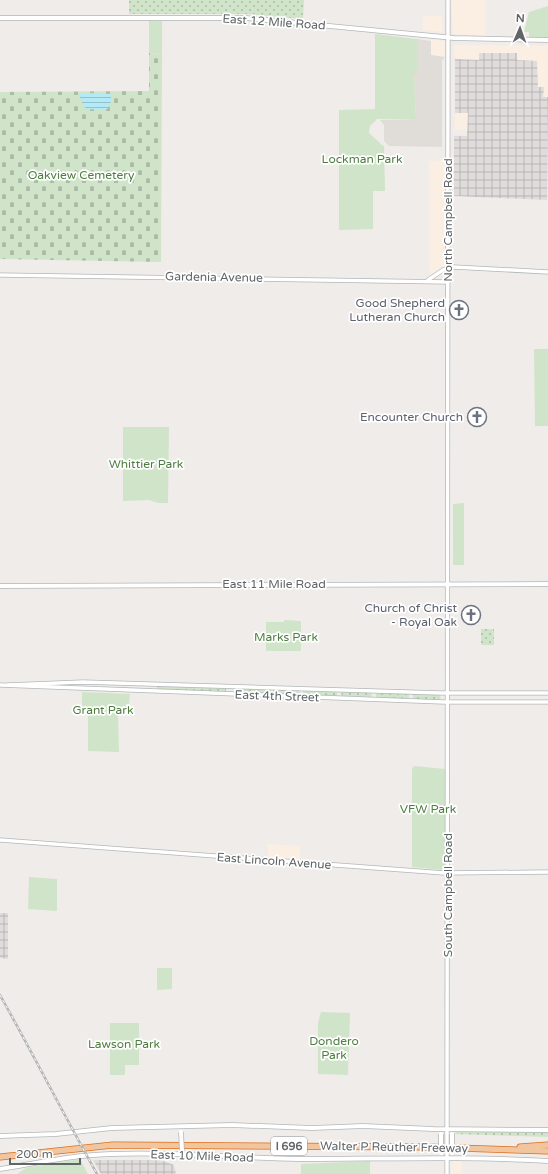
<svg xmlns="http://www.w3.org/2000/svg" width="548" height="1174" viewBox="0 0 548 1174" font-family="'Varela Round',sans-serif">
	<defs>
		<pattern id="industrial-grid" width="8" height="8" patternUnits="userSpaceOnUse"><rect width="8" height="8" fill="#dfdcdb"/><path d="M0 4h8M4 0v8" fill="none" stroke="#b8b6b5"/></pattern>
		<pattern id="grass-dots" width="8" height="8" patternUnits="userSpaceOnUse"><rect width="8" height="8" fill="#d0e4c9"/><path d="M2 2h.1M6 6h.1" fill="none" stroke="#acbca7" stroke-width="1.8" stroke-linecap="round"/></pattern>
		<pattern id="cemetery-stones" width="16" height="16" patternUnits="userSpaceOnUse"><rect width="16" height="16" fill="#d0e4c9"/><path d="M2 7V4a2 2 0 0 1 4 0v3zM10 15v-3a2 2 0 0 1 4 0v3z" fill="#acbca7"/></pattern>
		<pattern id="water-rules" width="6" height="5" patternUnits="userSpaceOnUse"><rect width="6" height="5" fill="#b3eaf6"/><path d="M0 2.5h6" fill="none" stroke="#95c1cb"/></pattern>
	</defs>
	<rect width="100%" height="100%" fill="#f0ece9"/>
	<g fill="#fbefe3">
		<polygon points="451,0 485,0 485,36 453,34"/>
		<polygon points="423,16 442,16 443,32 423,30"/>
		<polygon points="431,40 445,41 445,57 431,55"/>
		<polygon points="454,45 548,46 548,97 543,97 517,60 517,53 480,53 480,60 455,59"/>
		<polygon points="455,113 468,113 467,130 454,130"/>
		<polygon points="445,160 445,266 431,277 429,265 429,161"/>
		<polygon points="267,844 300,846 300,859 268,857"/>
		<polygon points="454,1161 462,1161 462,1174 451,1174 451,1164"/>
	</g>
	<g fill="url(#industrial-grid)">
		<polygon points="479,53 517,53 517,60 537,61 538,87 544,87 543,97 548,97 547,200 454,196 454,136 467,136 468,113 455,113 455,59 479,60"/>
		<polygon points="0,913 8,913 8,959 0,958"/>
		<polygon points="93,1160 161,1160 174,1165 176,1174 101,1174"/>
	</g>
	<polygon fill="#e0dcd7" points="417,39 431,41 431,55 445,57 442,60 442,147 389,146 384,141 384,125 380,120 416,119 414,74 417,73"/>
	<g fill="url(#grass-dots)">
		<polygon points="129,0 304,0 303,19 247,14 129,14"/>
		<rect x="481" y="629" width="13" height="16"/>
		<polygon points="157,686 226,688 226,692 157,690"/>
		<polygon points="240,688 298,690 300,692 299,695 240,692"/>
		<polygon points="303,691 337,691 337,696 304,695 303,695"/>
		<polygon points="342,691 371,692 372,697 341,696"/>
		<polygon points="376,693 409,694 409,698 376,698"/>
		<polygon points="413,694 439,695 441,698 439,700 413,699"/>
		<polygon points="482,1131 548,1132 548,1137 454,1134 456,1132"/>
	</g>
	<polygon fill="url(#cemetery-stones)" points="149,53 162,54 161,262 0,259 0,92 149,91"/>
	<g fill="#d0e4c9">
		<polygon points="548,6 548,40 529,39 529,32 524,32 529,12"/>
		<polygon points="149,21 162,21 162,54 149,53"/>
		<polygon points="375,34 417,39 417,74 414,74 416,119 377,119 370,126 369,133 382,145 384,146 385,191 373,191 373,229 339,230 339,110 375,109"/>
		<polygon points="534,349 548,349 548,426 535,426"/>
		<polygon points="123,427 169,427 168,503 158,503 149,500 123,501"/>
		<polygon points="464,503 464,565 453,565 453,504"/>
		<polygon points="284,620 301,621 301,651 266,651 266,622 284,622"/>
		<polygon points="82,692 130,694 129,704 126,704 126,715 118,715 119,752 88,751 88,714 82,714"/>
		<polygon points="414,766 445,769 445,868 443,870 412,867 412,769"/>
		<polygon points="29,877 57,879 57,911 28,909"/>
		<polygon points="157,968 172,968 172,989 157,990"/>
		<polygon points="321,1012 350,1013 348,1075 318,1074 318,1023"/>
		<polygon points="110,1023 139,1023 139,1065 125,1065 125,1075 110,1075"/>
		<polygon points="80,1159 88,1174 17,1174 26,1168"/>
		<polygon points="370,1161 370,1174 301,1174 301,1164"/>
	</g>
	<path fill="url(#water-rules)" d="M89 93 110 94C113 98 110 107 106 110L86 109 79 96 80 94Z"/>
	<g fill="none" stroke-linecap="round" stroke-linejoin="round">
		<defs>
			<g id="tertiary">
				<polyline points="0,275 448,282"/>
				<polyline points="428,280 443,270 454,267 548,272"/>
				<polyline points="0,685 443,702 548,702"/>
				<polyline points="8,685 83,682 440,693 548,693"/>
				<polyline points="0,840 444,873 548,872"/>
				<polyline points="447,1134 448,0"/>
				<polyline points="447,1174 447,1153"/>
			</g>
			<g id="secondary">
				<polyline points="0,18 246,18 454,38 548,40"/>
				<polyline points="0,586 548,584"/>
				<polyline points="0,1136 56,1134 112,1128 232,1125 312,1128 363,1126 433,1129 548,1130"/>
				<path d="M0 1169C37 1163 73 1155 111 1154 173 1151 235 1158 298 1159 381 1159 464 1156 548 1161"/>
			</g>
			<g id="motorway">
				<polyline points="520,1147 548,1145"/>
				<polyline points="0,1157 113,1145 428,1147 548,1151"/>
			</g>
		</defs>
		<use href="#tertiary" stroke="#b3b7b9" stroke-width="5"/>
		<use href="#secondary" stroke="#b3b7b9" stroke-width="5.5"/>
		<use href="#motorway" stroke="#de6d1b" stroke-width="7"/>
		<use href="#tertiary" stroke="#fff" stroke-width="3.5"/>
		<use href="#secondary" stroke="#fff" stroke-width="4"/>
		<use href="#motorway" stroke="#f1c69e" stroke-width="5.5"/>
		<defs>
			<path id="rail" d="M0 995C33 1054 64 1115 97 1174"/>
		</defs>
		<use href="#rail" stroke="#b4b5b5" stroke-width="2.5"/>
		<use href="#rail" stroke="#fff" stroke-width="1" stroke-dasharray="3" stroke-linecap="butt"/>
		<defs>
			<polyline id="tertiary-bridge" points="447,1153 447,1134"/>
			<g id="secondary-bridge">
				<polyline points="181,1132 182,1151"/>
				<polyline points="441,1153 441,1134"/>
				<polyline points="452,1153 452,1134"/>
			</g>
		</defs>
		<use href="#tertiary-bridge" stroke="#b3b7b9" stroke-width="5" stroke-linecap="butt"/>
		<use href="#secondary-bridge" stroke="#b3b7b9" stroke-width="5.5" stroke-linecap="butt"/>
		<use href="#tertiary-bridge" stroke="#fff" stroke-width="3.5"/>
		<use href="#secondary-bridge" stroke="#fff" stroke-width="4"/>
	</g>
	<defs>
		<symbol id="church-ring" viewBox="-11 -11 22 22"><circle r="9.5" fill="#fff" stroke="#6b7280" stroke-width="1.5"/><path d="M-1.2-6h2.4v3.5h3.3v2.4h-3.3V6h-2.4V-.1h-3.3v-2.4h3.3Z" fill="#6b7280"/></symbol>
	</defs>
	<g fill-rule="evenodd">
		<use href="#church-ring" x="448" y="299" width="22" height="22"/>
		<use href="#church-ring" x="466" y="406" width="22" height="22"/>
		<use href="#church-ring" x="460" y="604" width="22" height="22"/>
	</g>
	<g text-anchor="middle" dominant-baseline="central" stroke-width="3.5" stroke-linejoin="round" paint-order="stroke">
		<rect fill="#fff" stroke="#909395" stroke-width="1" x="271" y="1137" width="36" height="18" rx="3"/>
		<g font-size="11" font-weight="bold" fill="#606567">
			<text x="289" y="1146">I 696</text>
		</g>
		<g font-size="12" fill="#606567" stroke="#fff">
			<text transform="translate(274 22) rotate(4)">East 12 Mile Road</text>
			<text transform="translate(448 220) rotate(-90)">North Campbell Road</text>
			<text transform="translate(214 277) rotate(1)">Gardenia Avenue</text>
			<text x="274" y="584">East 11 Mile Road</text>
			<text transform="translate(277 696) rotate(2)">East 4th Street</text>
			<text transform="translate(274 861) rotate(4)">East Lincoln Avenue</text>
			<text transform="translate(448 895) rotate(-90)">South Campbell Road</text>
			<text transform="translate(394 1147) rotate(1)">Walter P Reuther Freeway</text>
			<text transform="translate(202 1156) rotate(2)">East 10 Mile Road</text>
		</g>
		<g font-size="12" fill="#4d7e3f" stroke="#fff">
			<text x="362" y="159">Lockman Park</text>
			<text x="81" y="175">Oakview Cemetery</text>
			<text x="146" y="464">Whittier Park</text>
			<text x="286" y="637">Marks Park</text>
			<text x="103" y="710">Grant Park</text>
			<text x="428" y="809">VFW Park</text>
			<text x="334" y="1041">Dondero<tspan x="334" dy="14">Park</tspan></text>
			<text x="124" y="1044">Lawson Park</text>
		</g>
		<g font-size="12" fill="#5b616d" stroke="#fff" text-anchor="end">
			<text x="445" y="303">Good Shepherd<tspan x="445" dy="14">Lutheran Church</tspan></text>
			<text x="463" y="417">Encounter Church</text>
			<text x="457" y="608">Church of Christ<tspan x="457" dy="14">- Royal Oak</tspan></text>
		</g>
	</g>
	<g transform="translate(520 28) rotate(2)" stroke="#ffffff" stroke-width="3" paint-order="stroke">
	<path d="M0-3L7 15L0 10L-7 15Z" fill="#606567"/>
	<text y="-6" font-size="11" font-weight="bold" text-anchor="middle" fill="#606567">N</text>
	</g>
	<path d="M10 1158v6h70v-6" fill="none" stroke="#606567" stroke-width="2"/>
	<text x="16" y="1158" font-size="12" fill="#606567" stroke="#ffffff" stroke-width="3" paint-order="stroke">200 m</text>
</svg>
